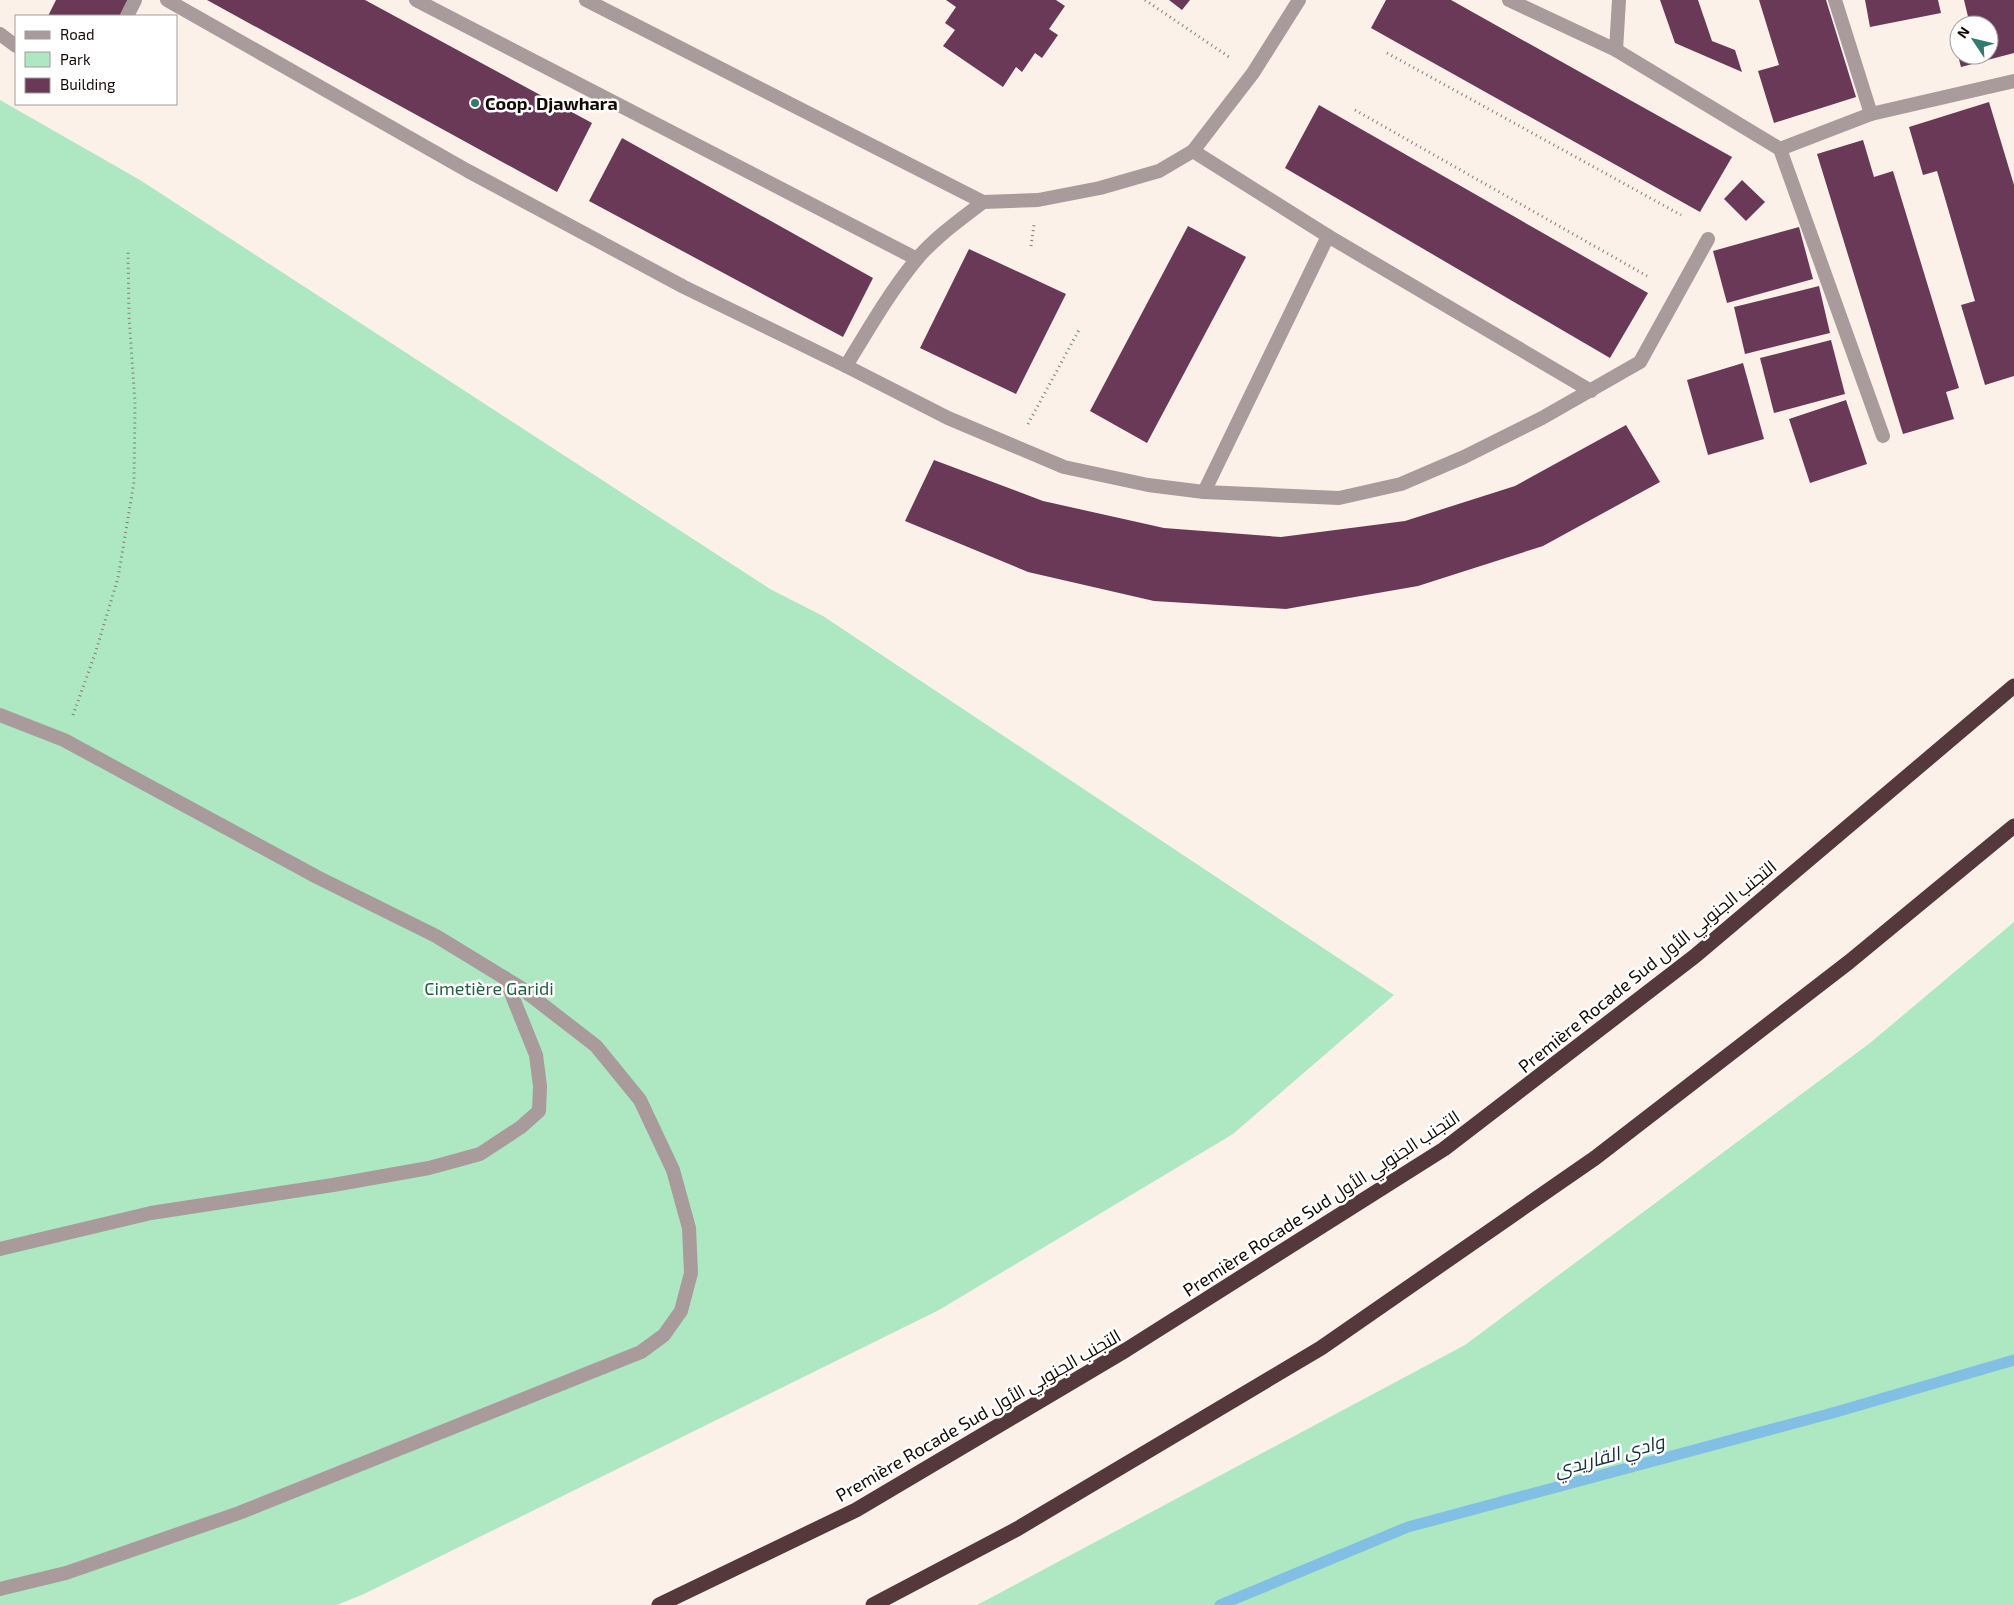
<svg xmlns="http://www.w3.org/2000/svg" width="2014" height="1605" viewBox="0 0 2014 1605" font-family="'Exo 2',Cairo,sans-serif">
	<rect width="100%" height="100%" fill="#fcf1e9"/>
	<g fill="#ade8c2">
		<polygon points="0,100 140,180 770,589 823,616 1394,995 1233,1134 939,1310 364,1594 337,1605 0,1605"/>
		<polygon points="2014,922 2014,1605 977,1605 1465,1345 1870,1043"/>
	</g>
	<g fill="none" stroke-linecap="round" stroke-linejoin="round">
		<polyline stroke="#81bfe4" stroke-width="11" points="1220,1605 1408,1527 1836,1412 2014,1360"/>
	</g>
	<g fill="#6b3958">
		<polygon points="56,0 129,0 121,16 48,16"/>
		<polygon points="207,0 365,0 592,123 557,192"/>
		<polygon points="946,0 1056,0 1065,6 1049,29 1058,35 1042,58 1035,53 1022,72 1016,67 1003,87 943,46 955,30 945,23 956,7"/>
		<polygon points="1169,0 1190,0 1182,10"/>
		<polygon points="1386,0 1451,0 1732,157 1700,212 1371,28"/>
		<polygon points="1660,0 1698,0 1712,41 1735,50 1742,72 1675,43"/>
		<polygon points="1759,0 1826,0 1856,97 1774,123 1758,71 1779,65"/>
		<polygon points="1865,0 1938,0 1941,13 1870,27"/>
		<polygon points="1964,0 2014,0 2014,53 1961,67 1952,33 1959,31 1959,55 1989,55 1989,25 1970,25"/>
		<polygon points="1989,102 2014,185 2014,376 1985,385 1961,305 1975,301 1937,171 1923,175 1909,127"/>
		<polygon points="1319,105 1648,293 1610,358 1285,168"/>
		<polygon points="622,138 873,278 843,337 589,201"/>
		<polygon points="1863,140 1874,177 1893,171 1959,388 1946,392 1954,419 1903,434 1817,154"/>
		<polygon points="1742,180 1765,202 1746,221 1724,199"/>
		<polygon points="1188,226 1246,257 1147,443 1090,411"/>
		<polygon points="1799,227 1813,279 1727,303 1713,251"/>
		<polygon points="969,249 1066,294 1016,394 920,348"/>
		<polygon points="1819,286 1830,333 1745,354 1734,307"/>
		<polygon points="1831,340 1845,394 1774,413 1760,358"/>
		<polygon points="1743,363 1764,439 1708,455 1687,380"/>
		<polygon points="1846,400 1867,464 1810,483 1789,419"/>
		<polygon points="1626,425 1660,482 1543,546 1418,586 1286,609 1154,601 1028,572 905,521 934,460 1043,501 1164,528 1281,537 1405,521 1515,486"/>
	</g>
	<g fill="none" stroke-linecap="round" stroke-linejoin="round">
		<g stroke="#857b74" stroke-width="3" stroke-dasharray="1 4" stroke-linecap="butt">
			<polyline points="1145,0 1232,59"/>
			<polyline points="1387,53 1681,215"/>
			<polyline points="1355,110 1647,276"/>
			<polyline points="1031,246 1034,225"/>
			<polyline points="1028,424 1080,328"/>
			<polyline points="73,715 95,654 118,578 134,482 135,403 129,316 128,249"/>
		</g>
		<g stroke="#a99a9b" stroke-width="14">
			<polyline points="416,0 917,259"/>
			<polyline points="0,715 64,740 317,877 436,936 521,988 596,1046 640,1100 673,1170 689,1228 691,1273 681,1311 664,1335 641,1352 239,1513 66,1573 0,1589"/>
			<polyline points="0,1249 151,1213 333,1185 429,1168 480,1154 521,1127 539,1111 540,1086 536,1055 505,978"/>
		</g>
		<g stroke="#a99a9b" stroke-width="14">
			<polyline points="167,0 468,171 684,287 846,366 948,418 1064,467 1148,485 1204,492 1328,236 1193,151"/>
			<polyline points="586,0 983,202 1038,200 1100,188 1159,171 1193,151 1253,73 1299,0"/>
			<polyline points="1509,0 1616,50 1780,149 1883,436"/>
			<polyline points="1835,0 1871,114"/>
			<polyline points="127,16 135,0"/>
			<polyline points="0,34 16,46"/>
			<polyline points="1616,50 1619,0"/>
			<polyline points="1780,149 1871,114 2014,81"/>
			<polyline points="1328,236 1591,391"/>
			<path d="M846 366C868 330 889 293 916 260 934 238 960 220 983 202"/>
			<polyline points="1204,492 1339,498 1401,484 1464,457 1542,418 1640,362 1708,239"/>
		</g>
		<g stroke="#55383c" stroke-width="15">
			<polyline points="659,1605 856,1510 1126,1350 1444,1149 1695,956 2014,686"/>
			<polyline points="873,1605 1017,1529 1321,1348 1595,1158 1849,962 2014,826"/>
		</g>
	</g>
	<circle fill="#357a70" stroke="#fff" stroke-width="2" cx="475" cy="103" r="5"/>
	<g text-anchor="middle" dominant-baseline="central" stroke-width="5" stroke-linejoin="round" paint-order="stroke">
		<g font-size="18" font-weight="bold" fill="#130a05" stroke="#fff" text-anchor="start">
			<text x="485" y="103">Coop. Djawhara</text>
		</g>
		<g font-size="18" fill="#130a05" stroke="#fff">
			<text transform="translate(1647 966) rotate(-39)">Première Rocade Sud التجنب الجنوبي الأول</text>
			<text transform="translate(1321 1203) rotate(-33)">Première Rocade Sud التجنب الجنوبي الأول</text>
			<text transform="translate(978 1415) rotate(-30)">Première Rocade Sud التجنب الجنوبي الأول</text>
		</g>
		<g font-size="18" fill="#1f623e" stroke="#fff">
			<text x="489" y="988">Cimetière Garidi</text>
		</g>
		<g font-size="19" font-style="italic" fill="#102d3d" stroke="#fff">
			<text transform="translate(1609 1455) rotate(-15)">وادي القاريدي</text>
		</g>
	</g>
	<rect x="15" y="15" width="162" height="90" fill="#ffffff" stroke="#a19d9b"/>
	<rect x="25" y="31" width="25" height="8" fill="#a99a9b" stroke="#a19d9b"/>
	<text x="60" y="40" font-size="15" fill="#130a05">Road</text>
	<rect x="25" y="52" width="25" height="15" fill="#ade8c2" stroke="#a19d9b"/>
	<text x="60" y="65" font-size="15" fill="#130a05">Park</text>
	<rect x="25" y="78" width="25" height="15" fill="#6b3958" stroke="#a19d9b"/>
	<text x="60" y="90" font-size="15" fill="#130a05">Building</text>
	<g transform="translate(1974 40) rotate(305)"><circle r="24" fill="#ffffff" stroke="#a19d9b"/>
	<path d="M0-4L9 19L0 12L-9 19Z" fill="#357a70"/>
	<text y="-8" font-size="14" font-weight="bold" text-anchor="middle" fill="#130a05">N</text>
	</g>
</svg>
